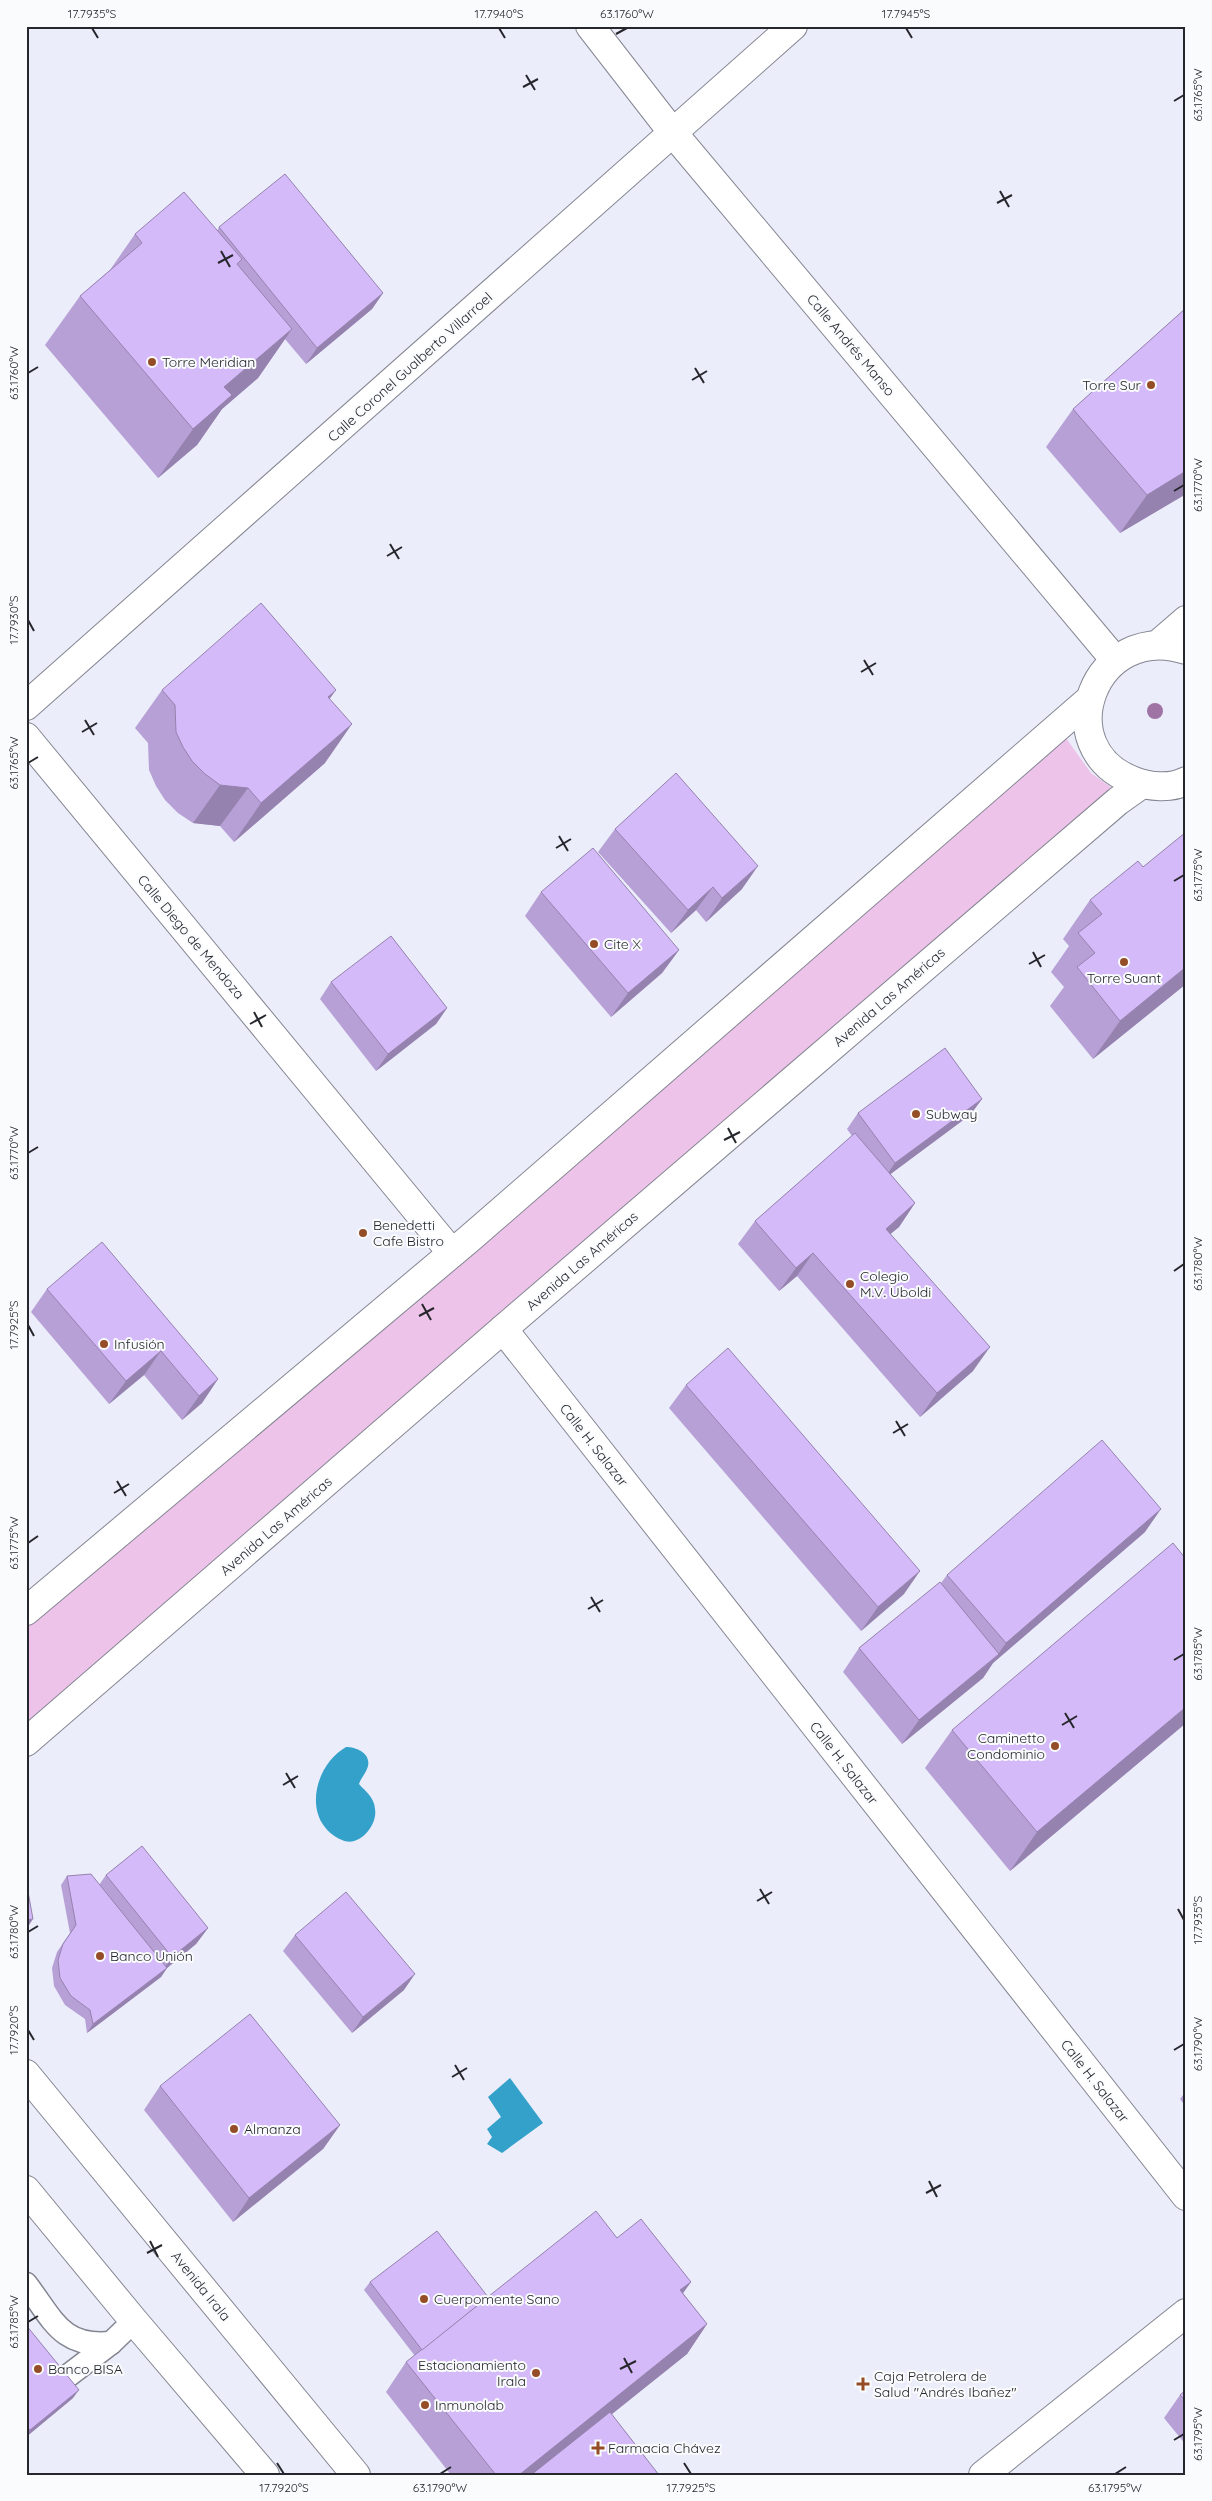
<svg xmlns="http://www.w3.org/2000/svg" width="1212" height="2501" viewBox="0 0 1212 2501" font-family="Quicksand,sans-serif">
	<rect width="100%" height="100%" fill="#ebedfa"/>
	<polygon fill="#eec3e9" points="1063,734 1091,773 1112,788 26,1725 26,1628"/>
	<g fill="#33a1ca">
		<path d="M346 1747C358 1747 373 1755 367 1769 365 1774 361 1778 359 1784 366 1792 374 1797 375 1809 378 1825 359 1848 342 1840 301 1822 313 1766 346 1747Z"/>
		<polygon points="510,2078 543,2123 502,2153 487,2144 492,2137 487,2129 501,2117 488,2097"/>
	</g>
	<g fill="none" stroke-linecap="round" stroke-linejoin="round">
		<defs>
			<g id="service">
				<path d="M26 2284C53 2319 61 2348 111 2343"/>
				<polyline points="69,2375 111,2343 134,2321"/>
			</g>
			<g id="minor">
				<polyline points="590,26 673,133 1115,660"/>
				<polyline points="26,706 793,26"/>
				<polyline points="26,737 452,1253"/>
				<polyline points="503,1329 1186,2196"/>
				<polyline points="983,2475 1186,2313"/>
			</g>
			<g id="tertiary">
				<polyline points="1157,645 1186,620"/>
				<path d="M1186 650C1095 620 1046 748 1134 781 1149 787 1171 789 1186 781"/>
				<polyline points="26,1611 469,1239 1090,699"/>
				<polyline points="26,1742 503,1329 1118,801 1142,784"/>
			</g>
			<g id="secondary">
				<polyline points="26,2074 356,2475"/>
				<polyline points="26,2190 134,2321 265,2475"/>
			</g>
		</defs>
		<use href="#service" stroke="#848692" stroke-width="25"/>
		<use href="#minor" stroke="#848692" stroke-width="30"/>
		<use href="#tertiary" stroke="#848692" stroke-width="30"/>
		<use href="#secondary" stroke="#848692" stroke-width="30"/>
		<use href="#service" stroke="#fff" stroke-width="22"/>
		<use href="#minor" stroke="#fff" stroke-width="28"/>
		<use href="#tertiary" stroke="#fff" stroke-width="28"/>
		<use href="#secondary" stroke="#fff" stroke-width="28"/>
	</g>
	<circle fill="#9f73a4" cx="1155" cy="711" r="8"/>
	<g fill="#b7a0d6">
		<polygon points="219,227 383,293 372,309 306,364 285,339 258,378 222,409 197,445 158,478 45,345 80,296 110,270 135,234 217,231"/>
		<polygon points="1186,308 1186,494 1120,533 1046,447 1073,409"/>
		<polygon points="162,690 330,699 325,763 234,842 220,826 193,823 178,813 165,800 156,786 149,770 148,743 135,728"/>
		<polygon points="615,829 742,889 706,922 696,910 671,933 598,852"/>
		<polygon points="541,892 679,950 662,973 611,1017 525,916"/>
		<polygon points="1090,900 1186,984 1093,1059 1050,1006 1064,987 1051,972 1069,946 1063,939"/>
		<polygon points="331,982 447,1008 436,1024 376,1071 320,999"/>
		<polygon points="982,1099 970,1115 890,1174 915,1203 899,1227 890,1234 973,1371 920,1417 797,1276 779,1291 738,1244 755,1221 852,1136 847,1129 858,1113"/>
		<polygon points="47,1289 218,1379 202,1403 182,1420 144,1375 109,1404 31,1312"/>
		<polygon points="686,1385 904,1594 861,1631 669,1408"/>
		<polygon points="1145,1532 993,1663 983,1678 902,1744 843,1672 859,1648 941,1583 947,1575"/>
		<polygon points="1186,1559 1186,1723 1010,1871 925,1768 952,1730"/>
		<polygon points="106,1875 208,1928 196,1944 167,1968 161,1977 87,2033 85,2019 65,2005 54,1986 52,1968 57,1952 70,1933 61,1885 67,1876 99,1885"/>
		<polygon points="295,1935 404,1990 352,2033 283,1951"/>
		<polygon points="160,2086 340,2125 323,2149 233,2222 144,2110"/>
		<polygon points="1186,2091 1186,2107 1180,2099"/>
		<polygon points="617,2238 691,2282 683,2293 707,2324 687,2354 611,2414 659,2475 451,2475 386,2392 406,2362 415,2356 364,2290 370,2282 488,2297"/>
		<polygon points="26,2325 73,2398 26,2437"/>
		<polygon points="1186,2390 1186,2445 1164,2418 1180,2395"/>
	</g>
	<g fill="#9582ae">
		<polygon points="383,293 372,309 306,364 317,348"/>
		<polygon points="292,329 258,378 222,409 197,445 158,478 193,429 224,387"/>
		<polygon points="1186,471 1186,494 1120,533 1147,495"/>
		<polygon points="336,690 309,728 328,697"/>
		<polygon points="352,724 325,763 234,842 261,803"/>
		<polygon points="220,785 248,788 220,826 193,823"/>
		<polygon points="758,866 742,889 706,922 722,898"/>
		<polygon points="713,887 696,910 671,933 688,910"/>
		<polygon points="679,950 662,973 611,1017 628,993"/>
		<polygon points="1186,967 1186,984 1093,1059 1120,1021"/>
		<polygon points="447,1008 436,1024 376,1071 388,1054"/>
		<polygon points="982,1099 970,1115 884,1179 895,1163"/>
		<polygon points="915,1203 899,1227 869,1252 886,1229"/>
		<polygon points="813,1253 797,1276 779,1291 796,1268"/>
		<polygon points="990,1347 973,1371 920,1417 937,1393"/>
		<polygon points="161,1351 144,1375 109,1404 126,1381"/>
		<polygon points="218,1379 202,1403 182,1420 199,1396"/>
		<polygon points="1161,1509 1145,1532 993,1663 983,1678 902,1744 919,1720 996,1657 1006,1643"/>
		<polygon points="920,1571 904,1594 861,1631 878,1607"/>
		<polygon points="1186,1707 1186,1723 1010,1871 1037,1832"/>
		<polygon points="33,1919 27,1928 26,1928 26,1920"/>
		<polygon points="208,1928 196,1944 161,1973 172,1957"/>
		<polygon points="167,1968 161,1977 87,2033 93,2024"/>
		<polygon points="415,1974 404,1990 352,2033 363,2017"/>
		<polygon points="340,2125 323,2149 233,2222 249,2198"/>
		<polygon points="691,2282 670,2311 680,2290"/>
		<polygon points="707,2324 687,2354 536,2475 519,2475"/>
		<polygon points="79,2390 73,2398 26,2437 26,2435 30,2430"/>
	</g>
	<g fill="#d5baf9" stroke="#9582ae">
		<polygon points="285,174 383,293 317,348 219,227"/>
		<polygon points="184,192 242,259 237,264 292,329 224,387 232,395 193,429 80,296 142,243 135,234"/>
		<polygon points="1186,308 1186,471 1147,495 1073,409"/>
		<polygon points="261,603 336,690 328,697 352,724 261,803 248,788 220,785 205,774 192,761 183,747 176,732 175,705 162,690"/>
		<polygon points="676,773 758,866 722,898 713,887 688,910 615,829"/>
		<polygon points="1186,832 1186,967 1120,1021 1077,967 1095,953 1078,933 1102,914 1090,900 1138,861 1143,867"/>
		<polygon points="593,848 679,950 628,993 541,892"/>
		<polygon points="391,936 447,1008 388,1054 331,982"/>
		<polygon points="945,1048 982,1099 895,1163 858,1113"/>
		<polygon points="855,1133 915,1203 886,1229 990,1347 937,1393 813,1253 796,1268 755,1221"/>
		<polygon points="102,1242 218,1379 199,1396 161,1351 126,1381 47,1289"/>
		<polygon points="728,1348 920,1571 878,1607 686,1385"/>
		<polygon points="1102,1440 1161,1509 1006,1643 947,1575"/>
		<polygon points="1173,1543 1186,1559 1186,1707 1037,1832 952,1730"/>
		<polygon points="940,1582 999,1654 919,1720 859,1648"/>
		<polygon points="142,1846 208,1928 172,1957 106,1875"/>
		<polygon points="91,1874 167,1968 93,2024 90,2010 71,1996 60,1978 58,1960 63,1944 76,1925 67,1876"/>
		<polygon points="26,1881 33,1919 26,1920"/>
		<polygon points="346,1892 415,1974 363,2017 295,1935"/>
		<polygon points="250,2014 340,2125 249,2198 160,2086"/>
		<polygon points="596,2211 617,2238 641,2219 691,2282 680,2290 707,2324 519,2475 496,2475 406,2362"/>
		<polygon points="437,2231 488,2297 422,2350 370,2282"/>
		<polygon points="26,2325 79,2390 30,2430 26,2426"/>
		<polygon points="1186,2390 1186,2401 1180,2395"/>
		<polygon points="610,2412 659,2475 531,2475"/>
	</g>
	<path fill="none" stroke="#26272c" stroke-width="2" d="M92 28 98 38M499 28 505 38M906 28 912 38M616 34 627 28M526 75 535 90M523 87 538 79M1174 101 1184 95M1000 191 1009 207M997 203 1012 195M221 251 230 267M218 263 233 255M695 368 704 383M28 373 38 367M692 380 707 371M1174 491 1184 485M390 544 399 559M387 556 402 547M28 620 34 631M864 660 873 675M861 672 876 663M85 720 94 735M82 732 97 723M28 763 38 757M559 836 568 851M556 848 571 839M1174 881 1184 875M1033 952 1041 967M1029 964 1045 955M254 1012 262 1027M250 1024 266 1015M728 1128 736 1143M724 1140 740 1132M28 1153 38 1147M1174 1271 1184 1264M422 1304 431 1320M419 1316 434 1308M28 1325 34 1336M896 1421 905 1436M893 1433 908 1424M117 1481 126 1496M114 1493 129 1484M28 1543 38 1536M591 1597 600 1612M588 1609 603 1600M1174 1660 1184 1654M1065 1713 1074 1728M1062 1725 1077 1716M286 1773 295 1788M283 1785 298 1776M760 1889 769 1904M757 1901 772 1892M1178 1909 1184 1920M28 1932 38 1926M28 2030 34 2040M1174 2050 1184 2044M455 2065 464 2080M452 2077 467 2068M929 2181 937 2197M926 2193 941 2185M150 2241 158 2257M147 2253 162 2245M28 2322 38 2316M624 2358 632 2373M620 2369 636 2361M1174 2440 1184 2434M277 2463 284 2474M684 2463 691 2474M440 2474 451 2467M1115 2474 1126 2467"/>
	<g fill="#944d27" stroke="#fafbfd" stroke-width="2">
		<circle cx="152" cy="362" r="5"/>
		<circle cx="1151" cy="385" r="5"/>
		<circle cx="594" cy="944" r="5"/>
		<circle cx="1124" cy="962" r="5"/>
		<circle cx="916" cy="1114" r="5"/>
		<circle cx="363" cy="1233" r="5"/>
		<circle cx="850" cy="1284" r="5"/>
		<circle cx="104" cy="1344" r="5"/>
		<circle cx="1055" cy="1746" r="5"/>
		<circle cx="100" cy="1956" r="5"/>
		<circle cx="234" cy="2129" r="5"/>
		<circle cx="424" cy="2299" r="5"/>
		<circle cx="38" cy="2369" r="5"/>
		<circle cx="536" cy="2373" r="5"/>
		<path d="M860.5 2376.5h5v5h5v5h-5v5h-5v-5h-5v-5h5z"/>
		<circle cx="425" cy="2405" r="5"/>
		<path d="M595.5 2440.5h5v5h5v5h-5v5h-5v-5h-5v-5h5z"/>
	</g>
	<g text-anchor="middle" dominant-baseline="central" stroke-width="4" stroke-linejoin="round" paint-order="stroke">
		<g font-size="14" fill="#26272c" stroke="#fafbfd">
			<text transform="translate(851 345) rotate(50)">Calle Andrés Manso</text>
			<text transform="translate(410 367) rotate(-42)">Calle Coronel Gualberto Villarroel</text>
			<text transform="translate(191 937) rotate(50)">Calle Diego de Mendoza</text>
			<text transform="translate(889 997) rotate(-41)">Avenida Las Américas</text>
			<text transform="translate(582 1261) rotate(-41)">Avenida Las Américas</text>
			<text transform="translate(594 1445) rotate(52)">Calle H. Salazar</text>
			<text transform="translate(276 1526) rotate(-41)">Avenida Las Américas</text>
			<text transform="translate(844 1763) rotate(52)">Calle H. Salazar</text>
			<text transform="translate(1095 2081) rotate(52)">Calle H. Salazar</text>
			<text transform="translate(201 2286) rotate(51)">Avenida Irala</text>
		</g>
		<g font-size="14" fill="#26272c" stroke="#fafbfd" text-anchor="start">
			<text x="162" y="362">Torre Meridian</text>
			<text x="1141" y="385" text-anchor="end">Torre Sur</text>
			<text x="604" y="944">Cite X</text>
			<text x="1124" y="978" text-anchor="middle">Torre Suant</text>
			<text x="926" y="1114">Subway</text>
			<text x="373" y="1225">Benedetti<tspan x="373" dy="16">Cafe Bistro</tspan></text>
			<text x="860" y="1276">Colegio<tspan x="860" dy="16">M.V. Uboldi</tspan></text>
			<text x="114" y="1344">Infusión</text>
			<text x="1045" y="1738" text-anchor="end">Caminetto<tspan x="1045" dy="16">Condominio</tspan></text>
			<text x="110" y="1956">Banco Unión</text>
			<text x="244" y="2129">Almanza</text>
			<text x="434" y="2299">Cuerpomente Sano</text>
			<text x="526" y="2365" text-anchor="end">Estacionamiento<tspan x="526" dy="16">Irala</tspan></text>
			<text x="48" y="2369">Banco BISA</text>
			<text x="874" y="2376">Caja Petrolera de<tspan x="874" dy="16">Salud "Andrés Ibañez"</tspan></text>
			<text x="435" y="2405">Inmunolab</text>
			<text x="608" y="2448">Farmacia Chávez</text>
		</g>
	</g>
	<rect width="1212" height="2501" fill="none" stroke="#fafbfd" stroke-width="55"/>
	<rect x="28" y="28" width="1156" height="2446" fill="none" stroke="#26272c" stroke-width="2"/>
	<g font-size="12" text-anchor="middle" fill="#26272c">
		<text x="92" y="18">17.7935°S</text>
		<text x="499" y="18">17.7940°S</text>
		<text x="627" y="18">63.1760°W</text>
		<text x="906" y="18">17.7945°S</text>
		<text transform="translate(1198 95) rotate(-90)" y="4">63.1765°W</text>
		<text transform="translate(14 373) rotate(-90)" y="4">63.1760°W</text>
		<text transform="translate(1198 485) rotate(-90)" y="4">63.1770°W</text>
		<text transform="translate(14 620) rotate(-90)" y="4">17.7930°S</text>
		<text transform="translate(14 763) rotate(-90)" y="4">63.1765°W</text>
		<text transform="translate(1198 875) rotate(-90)" y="4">63.1775°W</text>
		<text transform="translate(14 1153) rotate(-90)" y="4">63.1770°W</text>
		<text transform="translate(1198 1264) rotate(-90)" y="4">63.1780°W</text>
		<text transform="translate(14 1325) rotate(-90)" y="4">17.7925°S</text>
		<text transform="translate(14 1543) rotate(-90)" y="4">63.1775°W</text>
		<text transform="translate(1198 1654) rotate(-90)" y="4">63.1785°W</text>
		<text transform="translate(1198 1920) rotate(-90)" y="4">17.7935°S</text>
		<text transform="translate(14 1932) rotate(-90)" y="4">63.1780°W</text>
		<text transform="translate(14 2030) rotate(-90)" y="4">17.7920°S</text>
		<text transform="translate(1198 2044) rotate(-90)" y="4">63.1790°W</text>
		<text transform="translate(14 2322) rotate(-90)" y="4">63.1785°W</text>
		<text transform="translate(1198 2434) rotate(-90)" y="4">63.1795°W</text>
		<text x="284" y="2492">17.7920°S</text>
		<text x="440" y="2492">63.1790°W</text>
		<text x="691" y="2492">17.7925°S</text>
		<text x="1115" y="2492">63.1795°W</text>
	</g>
</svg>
